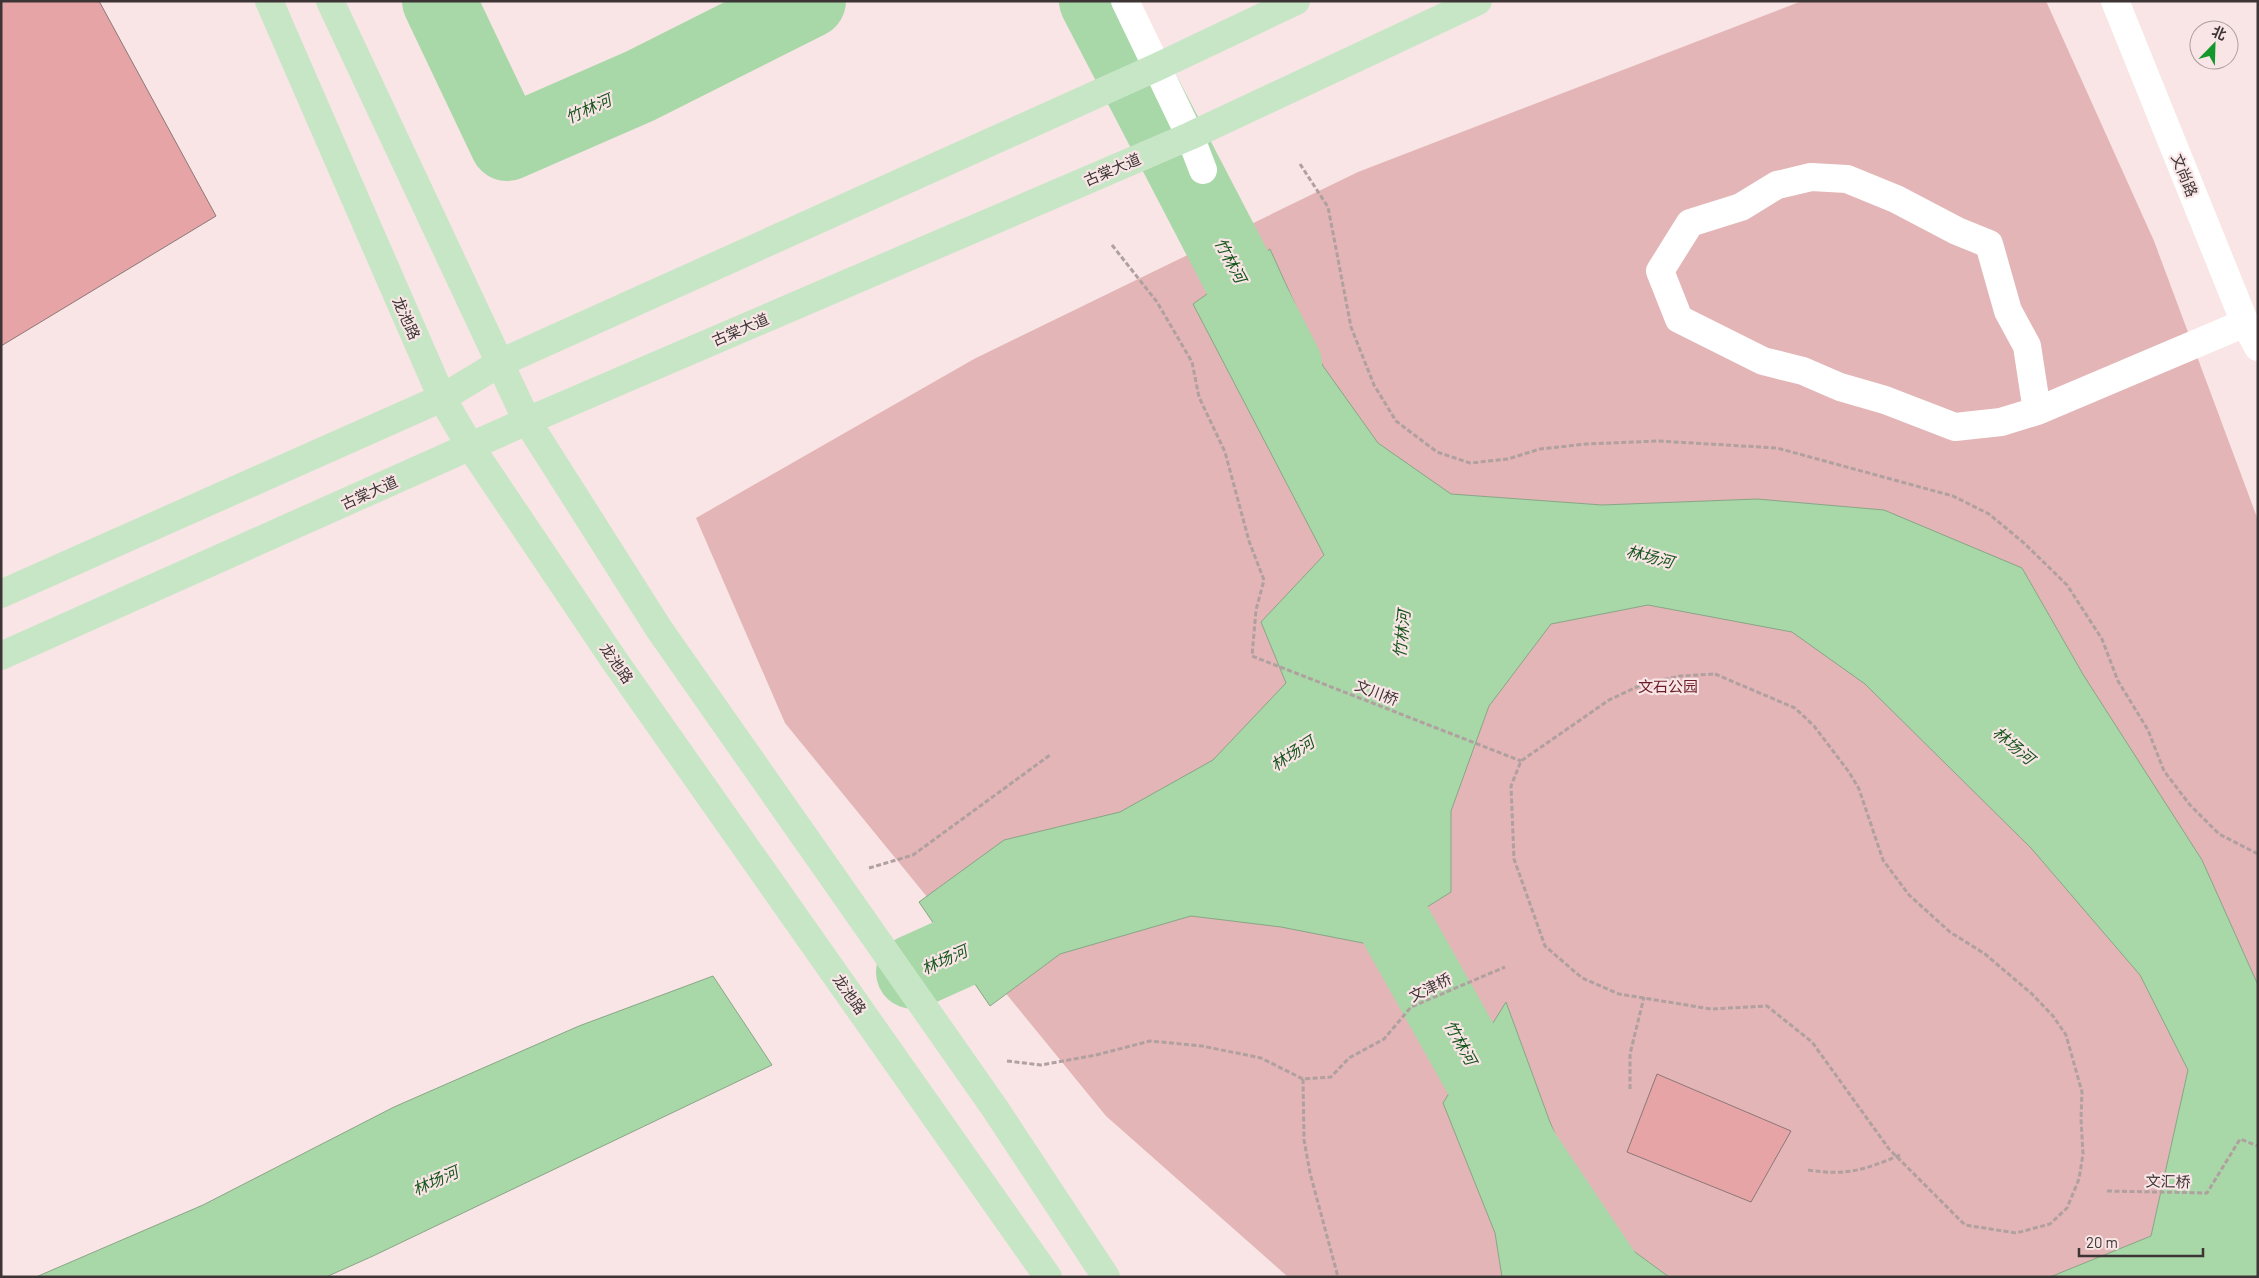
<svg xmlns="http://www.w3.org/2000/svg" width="2259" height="1278" viewBox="0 0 2259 1278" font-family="Barlow,'Noto Sans SC',sans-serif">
	<rect width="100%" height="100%" fill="#f9e5e5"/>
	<polygon fill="#e3b5b6" points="1802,1 2046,1 2154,241 2258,520 2258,1277 1288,1277 1106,1116 785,723 696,518 974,359 1358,172"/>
	<g fill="#a8d7a8" stroke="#88a686">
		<polygon points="1270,249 1323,366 1378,443 1451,494 1602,505 1757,499 1884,510 2022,568 2084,676 2202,860 2258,985 2258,1275 2254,1277 2050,1277 2151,1236 2188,1070 2140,975 2031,848 1865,684 1792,632 1648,605 1551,624 1489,706 1451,811 1451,892 1368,944 1281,927 1191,916 1060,954 990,1006 919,902 1004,840 1120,812 1213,760 1286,683 1261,622 1324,555 1193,304"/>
		<polygon points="713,976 772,1065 373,1256 326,1277 36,1277 203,1205 394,1107 579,1026"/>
		<polygon points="1506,1002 1550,1122 1590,1219 1669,1277 1502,1277 1495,1233 1443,1103"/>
	</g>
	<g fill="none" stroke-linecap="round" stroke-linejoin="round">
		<g stroke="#a8d7a8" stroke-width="74">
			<polyline points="439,1 507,144 640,86 809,1"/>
			<polyline points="1096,1 1285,364"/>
			<polyline points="1376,833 1368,876 1522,1150 1607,1277"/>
			<polyline points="913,972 1048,911"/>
		</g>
	</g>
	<g fill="#e7a4a6" stroke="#8a7878">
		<polygon points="1,1 99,1 216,216 1,346"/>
		<polygon points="1657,1074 1791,1131 1751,1202 1627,1152"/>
	</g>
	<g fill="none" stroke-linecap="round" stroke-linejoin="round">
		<g stroke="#b0a0a0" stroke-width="3" stroke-dasharray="5 2.5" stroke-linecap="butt">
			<polyline points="1300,164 1328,207 1351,327 1374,385 1396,421 1437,452 1470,463 1508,459 1540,449 1586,444 1658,441 1777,448 1953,496 1989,514 2024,543 2067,585 2102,639 2118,681 2148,730 2164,771 2190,805 2219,834 2258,854"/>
			<polyline points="1112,245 1157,302 1192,362 1199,397 1225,452 1249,541 1264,580 1256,610 1252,656 1521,761"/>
			<polygon points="1715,674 1795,708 1814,726 1849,772 1859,789 1883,860 1909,895 1950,932 1985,954 2032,994 2053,1016 2066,1035 2082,1092 2081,1119 2083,1154 2079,1179 2067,1208 2050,1224 2016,1233 1965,1225 1889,1149 1812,1042 1767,1006 1711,1009 1619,994 1582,978 1545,946 1514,859 1511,786 1521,761 1609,700 1643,684 1680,676"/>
			<polyline points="869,868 913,855 1050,755"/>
			<polyline points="1007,1061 1041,1065 1096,1055 1150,1041 1202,1046 1261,1058 1303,1079 1331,1077 1349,1058 1384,1039 1411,1007 1505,967"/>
			<polyline points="1303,1079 1304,1140 1310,1173 1338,1277"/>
			<polyline points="1630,1089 1630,1054 1644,997"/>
			<path d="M1808 1170C1846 1176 1865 1170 1900 1155"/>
			<polyline points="2107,1191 2207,1193 2240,1139 2258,1146"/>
		</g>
		<g stroke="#fff" stroke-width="28">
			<polyline points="1125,1 1190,136 1203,170"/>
			<polyline points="2115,1 2245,323 2258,347"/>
			<polyline points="2037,411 2027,346 2008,311 1989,244 1957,231 1896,199 1847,179 1811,177 1777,185 1741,207 1690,223 1660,271 1679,319 1763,361 1803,371 1840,387 1885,400 1955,427 2001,422 2037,411 2245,323"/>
		</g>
		<g stroke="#c6e6c6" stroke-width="28">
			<polyline points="269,1 442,398 470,446 614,660 1048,1277"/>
			<polyline points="330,1 527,421 659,629 996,1110 1106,1277"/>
			<polyline points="1,594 442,398 500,363 1157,67 1296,1"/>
			<polyline points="1,656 527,421 1190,136 1478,1"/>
		</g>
	</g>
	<g text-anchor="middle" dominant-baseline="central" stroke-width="4.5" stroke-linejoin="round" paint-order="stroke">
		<g font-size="15" fill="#3d3535" stroke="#f9e5e5">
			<text transform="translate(1112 169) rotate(-23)">古棠大道</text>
			<text transform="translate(2185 175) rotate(68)">文尚路</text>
			<text transform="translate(407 318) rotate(66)">龙池路</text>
			<text transform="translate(740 329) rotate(-23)">古棠大道</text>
			<text transform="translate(369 492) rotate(-24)">古棠大道</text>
			<text transform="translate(617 663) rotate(55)">龙池路</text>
			<text transform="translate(1377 692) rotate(21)">文川桥</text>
			<text transform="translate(1430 987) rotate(-26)">文津桥</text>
			<text transform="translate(850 994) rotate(55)">龙池路</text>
			<text transform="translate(2168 1181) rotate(1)">文汇桥</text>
		</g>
		<g font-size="15" fill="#6b1d28" stroke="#f9e5e5">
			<text x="1668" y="686">文石公园</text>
		</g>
		<g font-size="16" font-style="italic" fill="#17571e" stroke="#f9e5e5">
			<text transform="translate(588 108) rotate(-24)">竹林河</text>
			<text transform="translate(1231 260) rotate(62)">竹林河</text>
			<text transform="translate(1650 556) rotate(14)">林场河</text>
			<text transform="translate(1401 634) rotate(-84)">竹林河</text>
			<text transform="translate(2014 745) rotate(40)">林场河</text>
			<text transform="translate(1292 753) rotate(-33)">林场河</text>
			<text transform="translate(944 959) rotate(-24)">林场河</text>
			<text transform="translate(1461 1042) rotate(61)">竹林河</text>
			<text transform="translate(435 1180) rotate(-24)">林场河</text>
		</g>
	</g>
	<rect width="2259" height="1278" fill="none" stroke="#3d3535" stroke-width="5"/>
	<g transform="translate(2214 45) rotate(23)"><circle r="24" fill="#f9e5e5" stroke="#ae9f9f"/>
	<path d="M0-4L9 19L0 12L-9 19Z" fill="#14972b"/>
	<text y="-8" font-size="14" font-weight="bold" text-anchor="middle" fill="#3d3535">北</text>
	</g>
	<path d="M2079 1248v8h124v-8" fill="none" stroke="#3d3535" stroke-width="2.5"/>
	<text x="2086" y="1248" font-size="15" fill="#3d3535" stroke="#f9e5e5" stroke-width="4" paint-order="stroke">20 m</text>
</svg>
